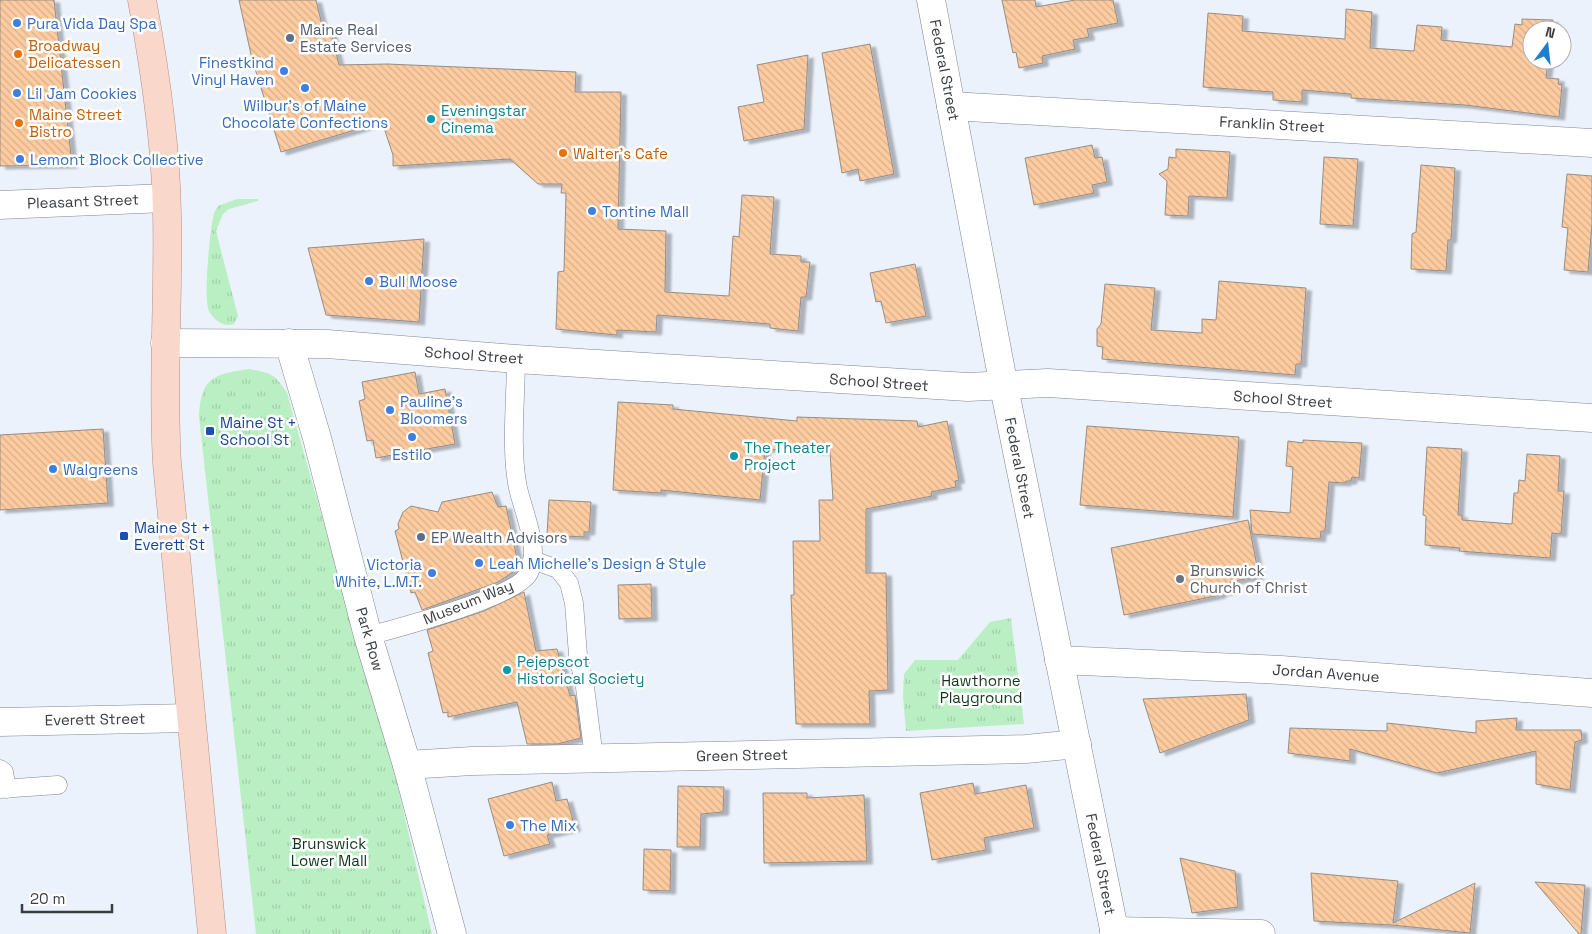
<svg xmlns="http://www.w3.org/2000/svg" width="1592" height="934" viewBox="0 0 1592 934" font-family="'Space Grotesk',sans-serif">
	<defs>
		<pattern id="grass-tufts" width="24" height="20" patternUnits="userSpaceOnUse" patternTransform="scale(1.25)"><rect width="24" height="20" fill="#baefc4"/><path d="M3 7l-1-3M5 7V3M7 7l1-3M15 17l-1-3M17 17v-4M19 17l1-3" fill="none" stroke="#a1cea9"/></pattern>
		<pattern id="building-back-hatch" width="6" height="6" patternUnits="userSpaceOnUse" patternTransform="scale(1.25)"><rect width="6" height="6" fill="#fccba0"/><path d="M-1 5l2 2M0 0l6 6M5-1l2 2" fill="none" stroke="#d9af8b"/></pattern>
		<filter id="shadow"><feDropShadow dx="5.5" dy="3" stdDeviation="1" flood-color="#0004"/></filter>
	</defs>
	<rect width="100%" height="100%" fill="#ecf2fc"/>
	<g fill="url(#grass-tufts)">
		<path d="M237 199H258V201L229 209 223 214 216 231 238 316 234 324C224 328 214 320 209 311 203 298 210 229 214 213L218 206Z"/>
		<path d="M249 369C270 373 275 373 287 393L396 779 432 934H256L199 416C201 378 213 374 249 369Z"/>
		<polygon points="1011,618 1024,724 906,731 903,697 904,674 915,660 958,660 990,622"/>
	</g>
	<g fill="url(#building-back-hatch)" stroke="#958d87" filter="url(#shadow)">
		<polygon points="0,0 54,0 72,165 0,166"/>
		<polygon points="239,0 316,0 323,29 330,28 339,65 387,64 576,72 575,92 621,92 618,229 666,231 665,292 729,296 733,236 739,237 742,195 774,197 770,254 801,256 801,262 810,262 806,297 801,297 798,331 770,328 770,324 657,315 656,332 617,330 617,335 556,329 558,272 564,271 566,193 561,193 562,184 538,184 510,159 393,166 393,155 382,122 281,152 252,59"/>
		<polygon points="1002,0 1035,0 1036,7 1075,0 1113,0 1118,23 1087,29 1089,37 1073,40 1075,49 1042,56 1043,63 1019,68 1016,52 1013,53"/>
		<polygon points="1346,9 1372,12 1370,48 1414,51 1417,25 1442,27 1441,40 1512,47 1515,24 1522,25 1522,19 1553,20 1552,30 1532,30 1532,60 1548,60 1546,78 1559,79 1558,84 1562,85 1559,117 1465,105 1351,98 1351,94 1302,90 1302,102 1273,100 1273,92 1203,87 1208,13 1243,16 1242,31 1345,39"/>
		<polygon points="870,44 894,174 860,181 858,169 842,173 822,53"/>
		<polygon points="808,55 804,129 744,141 738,107 764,102 757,65"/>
		<polygon points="1092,145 1095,158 1102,157 1107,182 1092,185 1094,193 1034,205 1025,158"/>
		<polygon points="1176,149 1230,152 1227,198 1189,196 1188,216 1165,215 1167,181 1159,174 1168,169 1169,157 1176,158"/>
		<polygon points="1324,157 1358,159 1353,226 1320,224"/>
		<polygon points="1421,165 1455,168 1451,240 1448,240 1446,271 1411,269 1412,234 1416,232"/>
		<polygon points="1567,174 1592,176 1592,224 1588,272 1564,270 1568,228 1562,227"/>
		<polygon points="424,239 419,322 326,315 308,248"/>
		<polygon points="915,264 926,316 886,323 881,301 876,302 870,273"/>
		<polygon points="1219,281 1306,288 1301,364 1296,364 1295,375 1102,359 1103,347 1097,346 1097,329 1101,324 1105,284 1155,288 1151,330 1202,333 1202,319 1216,320"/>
		<polygon points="415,372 419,394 445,389 455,444 376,458 373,440 367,441 359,401 365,399 362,382"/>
		<polygon points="618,402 673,405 673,409 797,421 797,417 917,421 918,427 947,421 959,480 955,481 956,487 931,492 932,496 866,509 866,573 886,573 888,690 869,691 870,724 796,724 791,595 794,595 793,541 820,541 819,500 833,500 830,452 765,449 760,500 661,490 661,493 613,490"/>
		<polygon points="1087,426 1239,437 1233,517 1080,505"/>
		<polygon points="103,429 108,503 0,510 0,435"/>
		<polygon points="1303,440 1362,443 1359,478 1352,477 1351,481 1346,481 1345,483 1329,482 1325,531 1321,531 1320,539 1252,534 1250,510 1290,513 1293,467 1286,466 1288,441 1303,443"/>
		<polygon points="1427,447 1462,449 1458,515 1462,515 1462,520 1512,524 1514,493 1518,493 1519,480 1525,481 1527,454 1560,456 1558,491 1564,491 1561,534 1552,533 1550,558 1459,551 1460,548 1425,545 1426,516 1423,515"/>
		<polygon points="492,492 498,507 506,506 519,568 498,582 422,610 415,592 411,593 395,531 399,529 398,524 403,512 411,506 438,512 442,502"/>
		<polygon points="549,500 591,502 589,532 584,532 584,537 547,535"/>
		<polygon points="1248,520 1259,576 1230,582 1231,591 1220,593 1220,595 1124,615 1111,548"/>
		<polygon points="651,584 652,618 619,619 618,585"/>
		<polygon points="524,592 536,651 557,649 570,696 575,695 581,738 557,744 527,744 517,702 448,717 448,712 443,713 428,653 433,651 427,630 484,611"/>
		<polygon points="1246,694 1249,720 1160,753 1143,699"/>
		<polygon points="1517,718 1516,730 1581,730 1582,740 1575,742 1570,790 1536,784 1536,751 1437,773 1350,749 1350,761 1288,753 1290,728 1387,731 1387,723 1476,733 1476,721"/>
		<polygon points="552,782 556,801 567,799 575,828 547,835 550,844 504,856 488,799"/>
		<polygon points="973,783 975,794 1026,785 1034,828 984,838 986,850 932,860 920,793"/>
		<polygon points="678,786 724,787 723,812 701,814 700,847 677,847"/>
		<polygon points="763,793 807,793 807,798 864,795 867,861 764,863"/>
		<polygon points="644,849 671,850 670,891 643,890"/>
		<polygon points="1180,858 1235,871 1238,907 1192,913"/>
		<polygon points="1311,873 1398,881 1393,923 1475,883 1470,933 1392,925 1314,921"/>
		<polygon points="1535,882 1585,885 1581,934 1579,934"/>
	</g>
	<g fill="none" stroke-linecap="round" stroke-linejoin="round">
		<defs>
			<g id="service">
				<polyline points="532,560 558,569 569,583 574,603 578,655 585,687 594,758"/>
				<path d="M368 636C397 628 517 597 529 573 541 550 523 511 518 488 510 450 516 398 516 359"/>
				<polyline points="0,769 4,772 7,789"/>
				<polyline points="0,789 58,785"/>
			</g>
			<g id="minor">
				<polyline points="951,106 1592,143"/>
				<polyline points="165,343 327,344 516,359 968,387 1048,383 1592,418"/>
				<polyline points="289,343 317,438 368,636 407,765 452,934"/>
				<polyline points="1059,660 1281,670 1592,693"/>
				<polyline points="0,722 191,718"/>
				<polyline points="407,765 472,761 1026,749 1077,744"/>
				<polyline points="1114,931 1261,934"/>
			</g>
			<polyline id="tertiary" points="931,0 1004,387 1115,934"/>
			<polyline id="secondary" points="0,205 166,198"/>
			<path id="primary" d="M142 0C155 70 166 142 167 214 169 297 162 380 167 463L212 934"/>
		</defs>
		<use href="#service" stroke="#80868e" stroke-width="19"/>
		<use href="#minor" stroke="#80868e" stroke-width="29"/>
		<use href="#tertiary" stroke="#80868e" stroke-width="29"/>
		<use href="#secondary" stroke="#80868e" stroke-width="29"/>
		<use href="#primary" stroke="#b49084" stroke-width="29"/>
		<use href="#service" stroke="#fff" stroke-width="18"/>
		<use href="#minor" stroke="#fff" stroke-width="28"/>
		<use href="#tertiary" stroke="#fff" stroke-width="28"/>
		<use href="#secondary" stroke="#fff" stroke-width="28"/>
		<use href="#primary" stroke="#f9d7cb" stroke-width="28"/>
	</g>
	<g fill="#3f7fe0" stroke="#fff" stroke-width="2">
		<circle cx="17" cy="23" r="5"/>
		<circle cx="284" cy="71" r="5"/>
		<circle cx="305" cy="88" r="5"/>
		<circle cx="17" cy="93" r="5"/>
		<circle cx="20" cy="159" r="5"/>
		<circle cx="592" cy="211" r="5"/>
		<circle cx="369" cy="281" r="5"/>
		<circle cx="390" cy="410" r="5"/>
		<circle cx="412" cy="437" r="5"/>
		<circle cx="53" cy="469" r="5"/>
		<circle cx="479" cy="563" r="5"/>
		<circle cx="432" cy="573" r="5"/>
		<circle cx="510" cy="825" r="5"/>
	</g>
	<g fill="#5c6f8a" stroke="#fff" stroke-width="2">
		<circle cx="290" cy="38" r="5"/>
		<circle cx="421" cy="537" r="5"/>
	</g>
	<g fill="#e8710a" stroke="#fff" stroke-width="2">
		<circle cx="18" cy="54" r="5"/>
		<circle cx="19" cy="123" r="5"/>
		<circle cx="563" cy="153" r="5"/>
	</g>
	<g fill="#0f9aa8" stroke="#fff" stroke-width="2">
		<circle cx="431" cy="119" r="5"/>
		<circle cx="734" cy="456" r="5"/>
		<circle cx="507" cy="670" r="5"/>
	</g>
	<g fill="#1a4fb4" stroke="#fff" stroke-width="2">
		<rect x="205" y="426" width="10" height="10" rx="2.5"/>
		<rect x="119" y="531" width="10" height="10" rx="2.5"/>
	</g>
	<circle fill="#6b7280" stroke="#fff" stroke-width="2" cx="1180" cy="579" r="5"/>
	<g text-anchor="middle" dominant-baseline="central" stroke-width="5" stroke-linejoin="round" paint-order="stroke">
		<g font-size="15" fill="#366cbe" stroke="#fff" text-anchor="start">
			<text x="27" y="23">Pura Vida Day Spa</text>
			<text x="274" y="62" text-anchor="end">Finestkind<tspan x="274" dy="17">Vinyl Haven</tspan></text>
			<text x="27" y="93">Lil Jam Cookies</text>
			<text x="305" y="105" text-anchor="middle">Wilbur's of Maine<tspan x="305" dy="17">Chocolate Confections</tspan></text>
			<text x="30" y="159">Lemont Block Collective</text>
			<text x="602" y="211">Tontine Mall</text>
			<text x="379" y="281">Bull Moose</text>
			<text x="400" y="401">Pauline's<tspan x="400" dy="17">Bloomers</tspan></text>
			<text x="412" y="454" text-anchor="middle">Estilo</text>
			<text x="63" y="469">Walgreens</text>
			<text x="489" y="563">Leah Michelle’s Design &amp; Style</text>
			<text x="422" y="564" text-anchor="end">Victoria<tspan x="422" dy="17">White, L.M.T.</tspan></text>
			<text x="520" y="825">The Mix</text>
		</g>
		<g font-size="15" fill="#4e5e75" stroke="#fff" text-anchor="start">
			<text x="300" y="29">Maine Real<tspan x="300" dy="17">Estate Services</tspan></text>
			<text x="431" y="537">EP Wealth Advisors</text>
		</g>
		<g font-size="15" fill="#c56008" stroke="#fff" text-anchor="start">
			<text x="28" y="45">Broadway<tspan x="28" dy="17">Delicatessen</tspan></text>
			<text x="29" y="114">Maine Street<tspan x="29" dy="17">Bistro</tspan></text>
			<text x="573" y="153">Walter's Cafe</text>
		</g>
		<g font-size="15" fill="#3a3d40" stroke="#fff">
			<text transform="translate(945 70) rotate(79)">Federal Street</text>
			<text transform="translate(1272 124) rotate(3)">Franklin Street</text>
			<text transform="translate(83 201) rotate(-2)">Pleasant Street</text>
			<text transform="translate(474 355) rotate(4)">School Street</text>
			<text transform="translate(879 382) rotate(4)">School Street</text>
			<text transform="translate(1283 399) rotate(4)">School Street</text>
			<text transform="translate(1020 468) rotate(79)">Federal Street</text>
			<text transform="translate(468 602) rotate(-22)">Museum Way</text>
			<text transform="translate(370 639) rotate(74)">Park Row</text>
			<text transform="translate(1326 673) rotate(4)">Jordan Avenue</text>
			<text transform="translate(95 719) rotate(-1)">Everett Street</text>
			<text transform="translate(742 755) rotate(-1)">Green Street</text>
			<text transform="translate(1101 864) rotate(79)">Federal Street</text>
		</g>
		<g font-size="15" fill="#0d838f" stroke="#fff" text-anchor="start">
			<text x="441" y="110">Eveningstar<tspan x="441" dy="17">Cinema</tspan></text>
			<text x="744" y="447">The Theater<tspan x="744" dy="17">Project</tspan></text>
			<text x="517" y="661">Pejepscot<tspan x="517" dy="17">Historical Society</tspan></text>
		</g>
		<g font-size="15" fill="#164399" stroke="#fff" text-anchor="start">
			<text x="220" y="422">Maine St +<tspan x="220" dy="17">School St</tspan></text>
			<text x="134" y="527">Maine St +<tspan x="134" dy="17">Everett St</tspan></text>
		</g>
		<g font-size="15" fill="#5b616d" stroke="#fff" text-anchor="start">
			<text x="1190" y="570">Brunswick<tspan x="1190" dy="17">Church of Christ</tspan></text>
		</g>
		<g font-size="15" fill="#10371b" stroke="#fff">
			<text x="981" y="680">Hawthorne<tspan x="981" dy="17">Playground</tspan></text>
			<text x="329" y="843">Brunswick<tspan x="329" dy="17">Lower Mall</tspan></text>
		</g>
	</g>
	<g transform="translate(1547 45) rotate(15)"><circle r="24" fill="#ffffff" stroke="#b0b1b3"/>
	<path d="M0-4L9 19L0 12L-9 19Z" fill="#1f7eca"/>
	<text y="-8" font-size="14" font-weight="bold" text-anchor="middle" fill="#3a3d40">N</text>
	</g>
	<path d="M22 904v8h90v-8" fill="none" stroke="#3a3d40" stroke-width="2.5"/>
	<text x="30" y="904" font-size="15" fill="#3a3d40" stroke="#ffffff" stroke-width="4" paint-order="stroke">20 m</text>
</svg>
